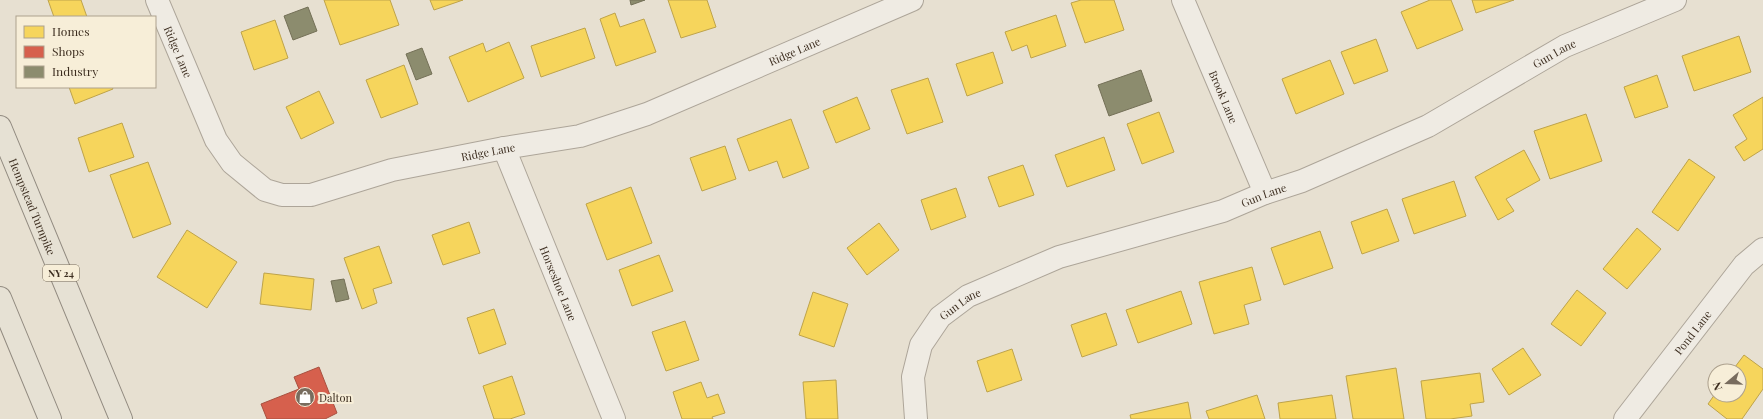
<svg xmlns="http://www.w3.org/2000/svg" width="1763" height="419" viewBox="0 0 1763 419" font-family="'Playfair Display',serif">
	<rect width="100%" height="100%" fill="#e7e0d1"/>
	<g fill="#f6d55c" stroke="#bea34a">
		<polygon points="48,0 81,0 87,17 54,17"/>
		<polygon points="324,0 390,0 399,25 340,45"/>
		<polygon points="430,0 463,0 434,10"/>
		<polygon points="668,0 707,0 716,27 681,38"/>
		<polygon points="1081,0 1114,0 1124,30 1085,43 1071,3"/>
		<polygon points="1430,0 1451,0 1463,30 1417,49 1401,12"/>
		<polygon points="1472,0 1514,0 1476,13"/>
		<polygon points="615,13 620,27 644,19 656,52 616,66 600,19"/>
		<polygon points="1056,15 1066,46 1031,58 1027,45 1012,51 1005,32"/>
		<polygon points="275,20 288,58 254,70 241,32"/>
		<polygon points="585,28 595,58 541,77 531,46"/>
		<polygon points="1739,36 1751,72 1694,91 1682,56"/>
		<polygon points="1376,39 1388,71 1354,84 1341,52"/>
		<polygon points="509,42 524,78 468,102 449,57 483,43 486,52"/>
		<polygon points="993,52 1003,83 967,96 956,64"/>
		<polygon points="1330,60 1344,94 1296,114 1282,79"/>
		<polygon points="404,65 418,104 381,118 366,80"/>
		<polygon points="1657,75 1668,107 1635,118 1624,87"/>
		<polygon points="928,78 943,122 907,134 891,90"/>
		<polygon points="69,87 112,87 113,89 75,104"/>
		<polygon points="319,91 334,123 301,139 286,107"/>
		<polygon points="857,97 870,129 836,143 823,111"/>
		<polygon points="1763,97 1763,149 1744,161 1735,147 1747,139 1733,115"/>
		<polygon points="1159,112 1174,152 1142,164 1127,124"/>
		<polygon points="1586,114 1602,161 1550,179 1534,131"/>
		<polygon points="791,119 809,168 783,178 777,161 749,171 737,139"/>
		<polygon points="122,123 134,157 89,172 78,138"/>
		<polygon points="1104,137 1115,170 1067,187 1055,155"/>
		<polygon points="725,146 736,179 702,191 690,158"/>
		<polygon points="1524,150 1540,180 1506,199 1514,211 1498,220 1475,177"/>
		<polygon points="1689,159 1715,177 1678,231 1652,212"/>
		<polygon points="148,162 171,224 133,238 110,175"/>
		<polygon points="1023,165 1034,195 999,207 988,177"/>
		<polygon points="1454,181 1466,216 1414,234 1402,199"/>
		<polygon points="631,187 652,243 607,260 586,204"/>
		<polygon points="956,188 966,217 931,230 921,200"/>
		<polygon points="1387,209 1399,241 1362,254 1351,222"/>
		<polygon points="469,222 480,253 443,265 432,235"/>
		<polygon points="879,223 899,250 867,275 847,248"/>
		<polygon points="1637,228 1661,249 1627,289 1603,269"/>
		<polygon points="187,230 237,262 207,308 157,277"/>
		<polygon points="1320,231 1333,268 1284,285 1271,248"/>
		<polygon points="379,246 392,283 373,289 377,303 362,309 344,258"/>
		<polygon points="659,255 673,291 632,306 619,270"/>
		<polygon points="1252,267 1261,300 1244,305 1249,324 1214,334 1199,282"/>
		<polygon points="264,273 314,279 311,310 260,304"/>
		<polygon points="1577,290 1606,313 1581,346 1551,324"/>
		<polygon points="1181,291 1192,324 1138,343 1126,310"/>
		<polygon points="813,292 848,304 834,347 799,335"/>
		<polygon points="494,309 506,344 479,354 467,318"/>
		<polygon points="1106,313 1117,345 1082,357 1071,325"/>
		<polygon points="685,321 699,360 666,371 652,332"/>
		<polygon points="1523,348 1541,375 1509,395 1492,369"/>
		<polygon points="1012,349 1022,380 987,392 977,361"/>
		<polygon points="1744,355 1763,369 1763,389 1742,419 1727,419 1708,404 1715,394 1739,395 1739,371 1732,371"/>
		<polygon points="1396,368 1404,419 1353,419 1346,376"/>
		<polygon points="1480,373 1484,402 1470,404 1472,416 1450,419 1426,419 1421,381"/>
		<polygon points="512,376 525,414 510,419 494,419 483,386"/>
		<polygon points="836,380 838,419 806,419 803,382"/>
		<polygon points="701,382 707,398 718,394 725,413 712,417 713,419 682,419 673,392"/>
		<polygon points="1257,395 1265,419 1209,419 1206,411"/>
		<polygon points="1332,395 1336,419 1280,419 1278,403"/>
		<polygon points="1188,402 1191,419 1131,419 1130,415"/>
	</g>
	<polygon fill="#d6604d" stroke="#a85140" points="319,367 337,413 325,419 267,419 261,404 299,389 294,377"/>
	<g fill="#8c8c6e" stroke="#747057">
		<polygon points="630,0 645,0 631,5"/>
		<polygon points="308,7 317,31 293,40 284,16"/>
		<polygon points="422,48 432,74 416,80 406,54"/>
		<polygon points="1141,70 1152,101 1109,116 1098,85"/>
		<polygon points="344,279 349,299 336,302 331,281"/>
	</g>
	<g fill="none" stroke-linecap="round" stroke-linejoin="round">
		<defs>
			<g id="minor">
				<path id="s1" d="M157 0 216 140 232 163 265 190 282 195H311L392 170 504 148 580 136 647 114 912 0"/>
				<path id="s2" d="M1183 0 1265 193"/>
				<path id="s3" d="M504 148 614 419"/>
				<path id="s4" d="M916 419 913 377 921 345 940 317 968 296 1059 257 1223 211 1265 193 1302 181 1428 126 1565 46 1675 0"/>
				<path id="s5" d="M1625 419 1744 265 1763 249"/>
			</g>
			<g id="primary">
				<path id="s6" d="M0 127 121 419"/>
				<polyline points="0,298 50,419"/>
			</g>
		</defs>
		<use href="#minor" stroke="#ada599" stroke-width="24"/>
		<use href="#primary" stroke="#928b80" stroke-width="24"/>
		<use href="#minor" stroke="#efebe3" stroke-width="22"/>
		<use href="#primary" stroke="#e6e1d4" stroke-width="22"/>
	</g>
	<defs>
		<symbol id="shop-disc" viewBox="-11 -11 22 22"><circle r="9.5" fill="#786c5e" stroke="#f7eed8"/><path d="M-5-2.5h2.3a2.7 3.5 0 0 1 5.4 0H5L5.5 6h-11ZM-1.5-2.5h3a1.5 2.3 0 0 0-3 0Z" fill="#fff"/></symbol>
	</defs>
	<g fill-rule="evenodd">
		<use href="#shop-disc" x="294" y="386" width="22" height="22"/>
	</g>
	<g text-anchor="middle" dominant-baseline="central" stroke-width="4" stroke-linejoin="round" paint-order="stroke">
		<rect fill="#f7eed8" stroke="#756857" stroke-width="1" x="43" y="265" width="36" height="16" rx="3"/>
		<g font-size="10" font-weight="bold" fill="#3d2e20">
			<text x="61" y="273">NY 24</text>
		</g>
		<g font-size="11" fill="#3d2e20" stroke="#f7eed8">
			<text stroke="none"><textPath href="#s1" startOffset="776">Ridge Lane</textPath></text>
			<text stroke="none"><textPath href="#s1" startOffset="56">Ridge Lane</textPath></text>
			<text stroke="none"><textPath href="#s4" startOffset="781">Gun Lane</textPath></text>
			<text stroke="none"><textPath href="#s2" startOffset="105">Brook Lane</textPath></text>
			<text stroke="none"><textPath href="#s1" startOffset="452">Ridge Lane</textPath></text>
			<text stroke="none"><textPath href="#s4" startOffset="457">Gun Lane</textPath></text>
			<text stroke="none"><textPath href="#s6" startOffset="86">Hempstead Turnpike</textPath></text>
			<text stroke="none"><textPath href="#s3" startOffset="146">Horseshoe Lane</textPath></text>
			<text stroke="none"><textPath href="#s4" startOffset="133">Gun Lane</textPath></text>
			<text stroke="none"><textPath href="#s5" startOffset="110">Pond Lane</textPath></text>
		</g>
		<g font-size="11" fill="#3d2e20" stroke="#f7eed8" text-anchor="start">
			<text x="319" y="397">Dalton</text>
		</g>
	</g>
	<rect x="16" y="16" width="140" height="72" fill="#f7eed8" stroke="#ada18e"/>
	<rect x="24" y="26" width="20" height="12" fill="#f6d55c" stroke="#ada18e"/>
	<text x="52" y="36" font-size="12" fill="#3d2e20">Homes</text>
	<rect x="24" y="46" width="20" height="12" fill="#d6604d" stroke="#ada18e"/>
	<text x="52" y="56" font-size="12" fill="#3d2e20">Shops</text>
	<rect x="24" y="66" width="20" height="12" fill="#8c8c6e" stroke="#ada18e"/>
	<text x="52" y="76" font-size="12" fill="#3d2e20">Industry</text>
	<g transform="translate(1727 383) rotate(251)"><circle r="19" fill="#f7eed8" stroke="#ada18e"/>
	<path d="M0-3L7 15L0 10L-7 15Z" fill="#786c5e"/>
	<text y="-6" font-size="11" font-weight="bold" text-anchor="middle" fill="#3d2e20">N</text>
	</g>
</svg>
